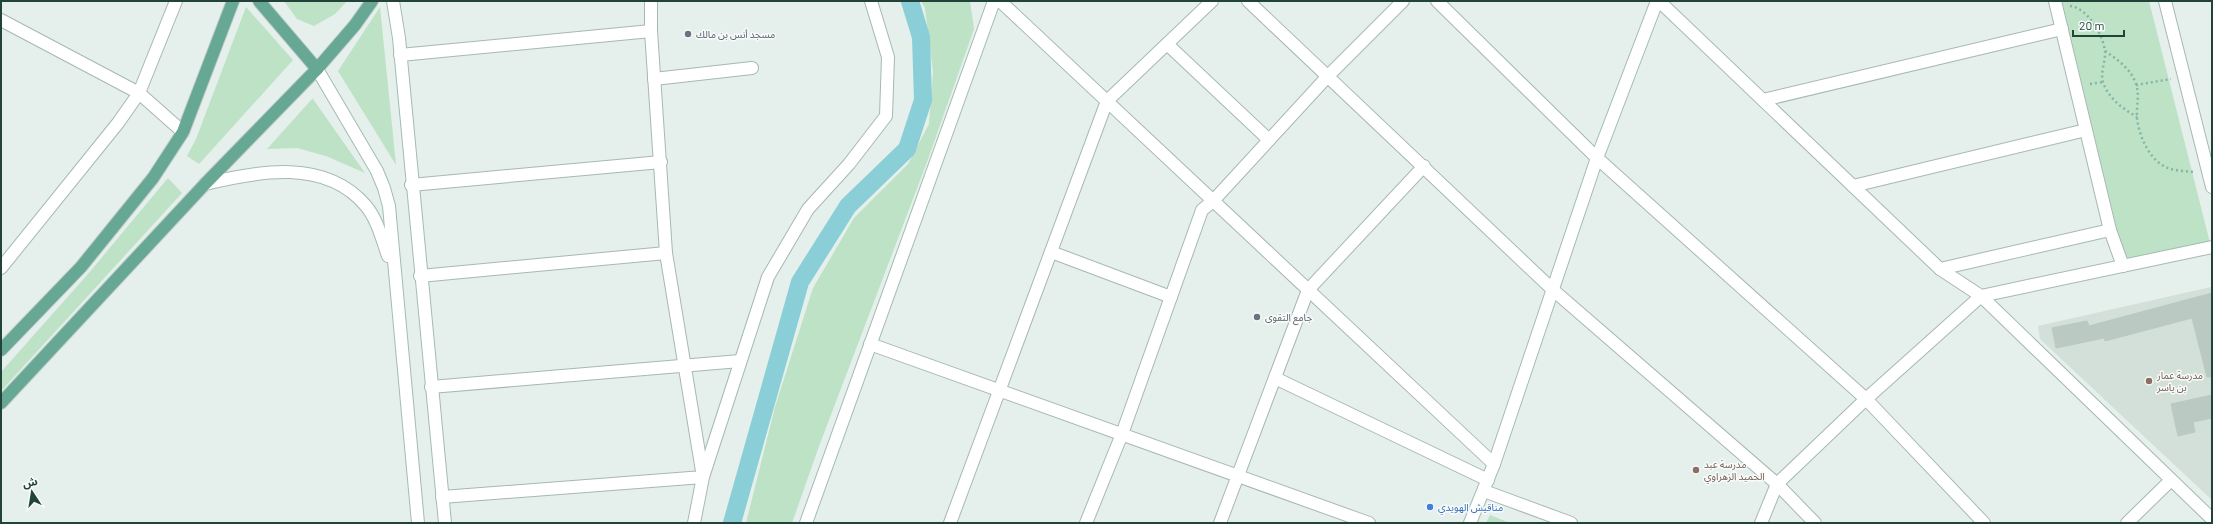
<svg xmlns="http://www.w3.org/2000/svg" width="2213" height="524" viewBox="0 0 2213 524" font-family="Barlow,'Noto Sans Arabic',sans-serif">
	<rect width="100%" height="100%" fill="#e5efeb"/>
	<polygon fill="#d3dfd9" points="2211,287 2212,291 2212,500 2040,339 2038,326"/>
	<g fill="#bde2c6">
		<polygon points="284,1 347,1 335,14 314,26 297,19"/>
		<polygon points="921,1 970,1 974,29 927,162 818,449 792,523 746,523 775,407 813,288 854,218 908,164 929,124 933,72 925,8"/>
		<polygon points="2062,1 2149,1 2210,243 2125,263"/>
		<polygon points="246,7 293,60 199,164 187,156 196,139"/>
		<polygon points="380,7 396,165 338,71"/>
		<polygon points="313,98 313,99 365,173 326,156 297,148 267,149"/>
		<polygon points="168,178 182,193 1,391 1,372 88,274"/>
		<polygon points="1490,515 1510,523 1486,523"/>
	</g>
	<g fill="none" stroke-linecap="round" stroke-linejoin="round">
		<polyline stroke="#8aced7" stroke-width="18" points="732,523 800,282 848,206 907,149 923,100 921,37 910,1"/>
	</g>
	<g fill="#bacac3" stroke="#b7cac1">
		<polygon points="2212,293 2212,377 2207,377 2192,318 2105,341 2104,338 2056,348 2052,328 2087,321 2089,326"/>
		<polygon points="2212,395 2212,418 2193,422 2195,432 2178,436 2171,404"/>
	</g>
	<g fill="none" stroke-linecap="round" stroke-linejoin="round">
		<defs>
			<g id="minor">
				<polyline points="1000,1 1494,464"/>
				<polyline points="1248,1 1552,289 1777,484 1815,523"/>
				<polyline points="2055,1 2110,230 2123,266"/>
				<polyline points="1,20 139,93 183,132"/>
				<polyline points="1167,44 1269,140"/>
				<polyline points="400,55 651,31"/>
				<polyline points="654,79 752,68"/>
				<polyline points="1763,100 2062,29"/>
				<polyline points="411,185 661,162"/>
				<polyline points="1853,186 2086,130"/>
				<polyline points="1051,252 1171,297"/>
				<polyline points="1,268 118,123 139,93 176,1"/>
				<polyline points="1940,269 2110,230"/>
				<polyline points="420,276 666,253"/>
				<polyline points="870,344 1369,523"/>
				<polyline points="1275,378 1488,480"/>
				<polyline points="431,387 740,361"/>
				<polyline points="1484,491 1571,523"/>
				<polyline points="442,497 703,477 666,253 651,31 651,1"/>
				<polyline points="694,523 703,477 768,277 808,209 849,164 886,116 888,57 871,1"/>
				<polyline points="950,523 1107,101 1212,1"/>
				<polyline points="1086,523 1122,434 1202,210 1213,201 1327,77 1403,1"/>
				<polyline points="1220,523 1308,290 1424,166"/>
				<polyline points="1761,523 1777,484 1866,399 1981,296 2212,247"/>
				<polyline points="2127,523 2170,481"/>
			</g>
			<g id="tertiary">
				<polyline points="1437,1 1597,158 1866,399 1984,523"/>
				<polyline points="1659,1 1940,269 1981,296 2212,519"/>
				<polyline points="2165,1 2212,187"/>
			</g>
			<g id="secondary">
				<polyline points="393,1 399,38 445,523"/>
				<polyline points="317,69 377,171 384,188 389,206 418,523"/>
				<path d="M205 184C258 171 326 158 366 206 377 219 382 239 388 256"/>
				<polyline points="806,523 994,1"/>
				<polyline points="1470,523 1494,464 1597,158 1657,1"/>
			</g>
			<g id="primary">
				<polyline points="259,1 317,69 355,25 372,1"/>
				<polyline points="1,350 81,267 153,178 183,132 233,1"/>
				<polyline points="1,403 205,184 317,69"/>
			</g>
		</defs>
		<use href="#minor" stroke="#a7b8b2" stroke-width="14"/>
		<use href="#tertiary" stroke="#a7b8b2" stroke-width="14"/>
		<use href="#secondary" stroke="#a3bcb2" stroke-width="14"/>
		<use href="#primary" stroke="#c1cac8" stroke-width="14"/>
		<g stroke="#83b5a4" stroke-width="2.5" stroke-dasharray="2 3" stroke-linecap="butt">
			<path d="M2070 6C2088 8 2103 35 2105 51 2106 61 2100 71 2103 82 2108 98 2123 109 2137 117"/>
			<path d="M2105 51C2118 60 2131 69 2136 84 2140 96 2136 106 2137 118 2139 137 2151 164 2171 169 2178 171 2186 171 2193 172"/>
			<polyline points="2090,84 2103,82"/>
			<polyline points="2136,85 2171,79"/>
		</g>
		<use href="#minor" stroke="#fff" stroke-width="12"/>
		<use href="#tertiary" stroke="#fff" stroke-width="12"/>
		<use href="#secondary" stroke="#fff" stroke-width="12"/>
		<use href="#primary" stroke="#67a895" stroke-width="12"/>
	</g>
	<g fill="#6b7280" stroke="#f7fbf9" stroke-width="1.5">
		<circle cx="688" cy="34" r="4"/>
		<circle cx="1257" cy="317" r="4"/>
	</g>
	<g fill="#8d6e63" stroke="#f7fbf9" stroke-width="1.5">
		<circle cx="2149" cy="381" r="4"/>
		<circle cx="1696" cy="470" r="4"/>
	</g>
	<circle fill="#3f7fe0" stroke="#f7fbf9" stroke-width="1.5" cx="1430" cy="507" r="4"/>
	<g text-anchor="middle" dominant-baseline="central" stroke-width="3" stroke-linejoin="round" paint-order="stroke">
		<g font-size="10" fill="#5b616d" stroke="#f7fbf9" text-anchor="start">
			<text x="696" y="34">مسجد أنس بن مالك</text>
			<text x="1265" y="317">جامع التقوى</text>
		</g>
		<g font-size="10" fill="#785e54" stroke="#f7fbf9" text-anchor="start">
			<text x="2157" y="375">مدرسة عمار<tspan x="2157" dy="12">بن ياسر</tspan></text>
			<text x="1704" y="464">مدرسة عبد<tspan x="1704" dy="12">الحميد الزهراوي</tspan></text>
		</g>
		<g font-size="10" fill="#366cbe" stroke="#f7fbf9" text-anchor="start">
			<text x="1438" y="507">مناقيش الهويدي</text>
		</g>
	</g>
	<rect width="2213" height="524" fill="none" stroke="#22433a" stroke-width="4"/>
	<g transform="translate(32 492) rotate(348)" stroke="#f7fbf9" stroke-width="3" paint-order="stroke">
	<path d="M0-3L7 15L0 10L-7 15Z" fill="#22433a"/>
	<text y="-6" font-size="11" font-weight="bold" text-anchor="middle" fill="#22433a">ش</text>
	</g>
	<path d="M2073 30v6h51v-6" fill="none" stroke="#22433a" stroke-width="2"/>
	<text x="2079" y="30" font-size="12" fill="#22433a" stroke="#f7fbf9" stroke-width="3" paint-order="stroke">20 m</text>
</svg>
